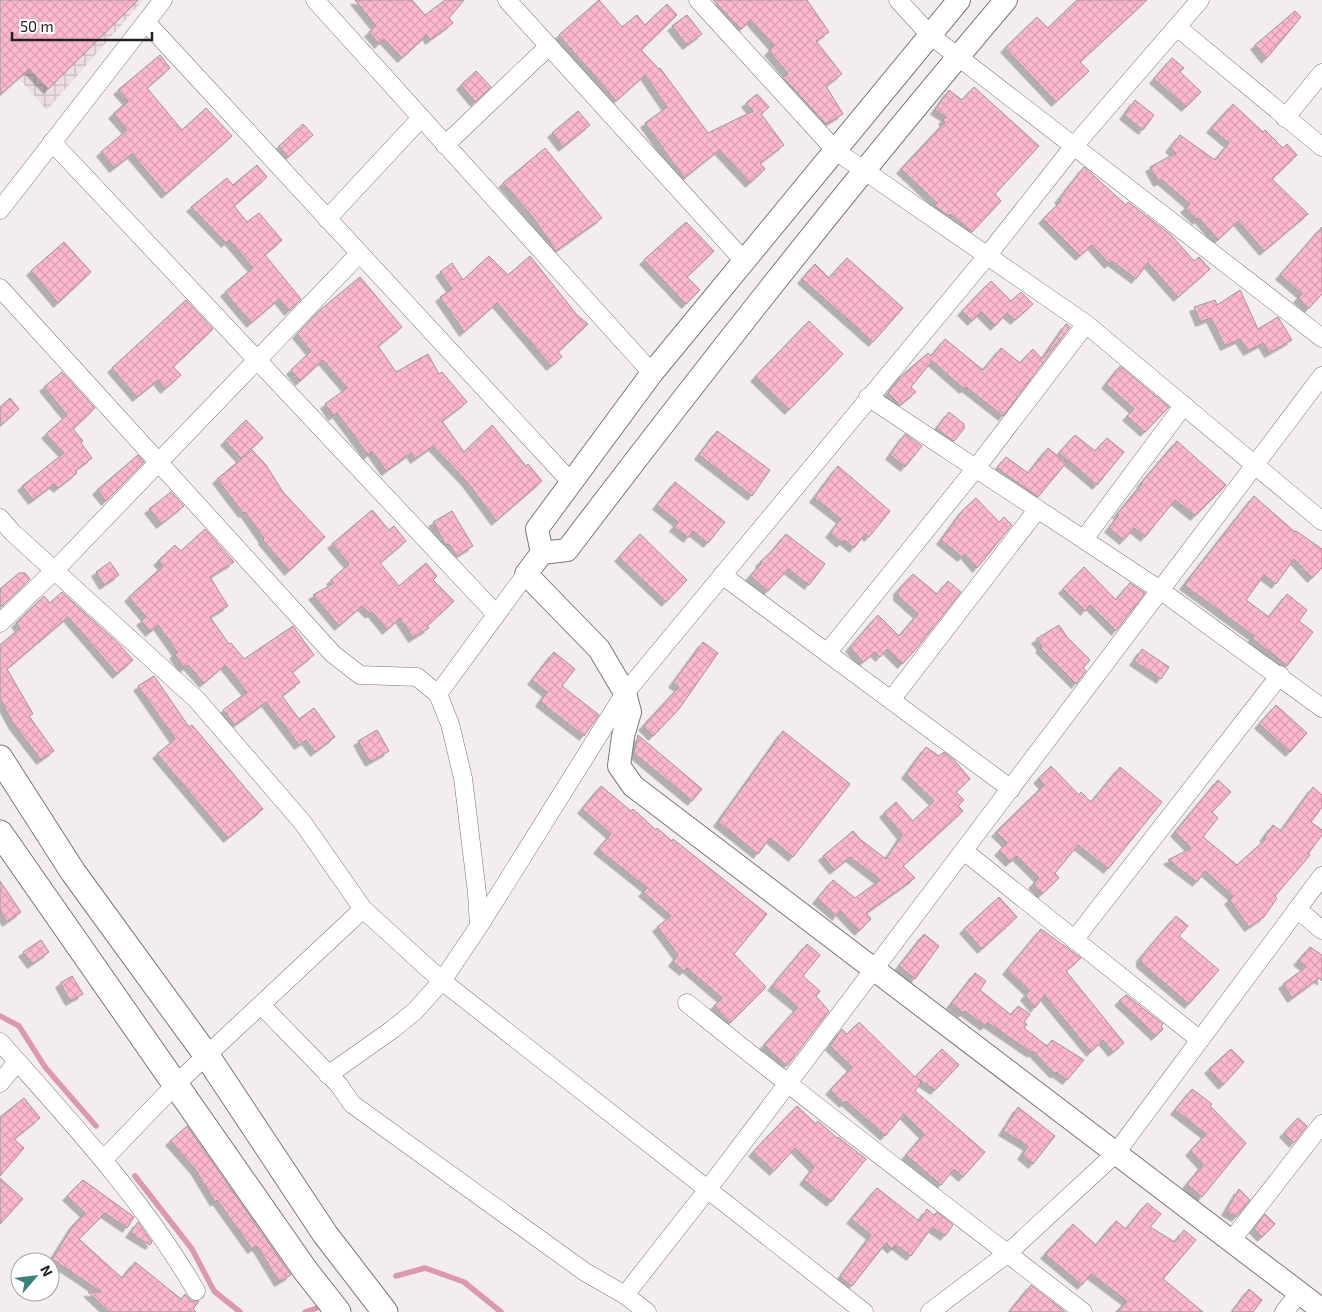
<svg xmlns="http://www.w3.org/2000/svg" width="1322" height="1312" viewBox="0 0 1322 1312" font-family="'Exo 2',sans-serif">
	<defs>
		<pattern id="industrial-grid" width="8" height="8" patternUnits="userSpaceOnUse" patternTransform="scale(1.25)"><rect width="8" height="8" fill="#ebdde1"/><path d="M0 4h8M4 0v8" fill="none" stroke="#c9bdc1"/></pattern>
		<pattern id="building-cross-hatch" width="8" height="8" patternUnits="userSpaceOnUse" patternTransform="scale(1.25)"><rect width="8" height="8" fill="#fdb8ce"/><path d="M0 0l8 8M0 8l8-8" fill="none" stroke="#d99eb1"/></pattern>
		<filter id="shadow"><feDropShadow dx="-4.5" dy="4.5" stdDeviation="0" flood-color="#0004"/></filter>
	</defs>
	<rect width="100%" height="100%" fill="#f3edef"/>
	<polygon fill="url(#industrial-grid)" points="0,0 143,0 47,110 0,57"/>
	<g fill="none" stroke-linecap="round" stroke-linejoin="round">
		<g stroke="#db98ae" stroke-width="5.5">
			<polyline points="0,1016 19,1026 45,1067 96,1126"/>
			<polyline points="135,1176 192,1249 214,1291 240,1312"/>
			<polyline points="396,1276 425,1268 464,1282 501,1312"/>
			<polyline points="305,1312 320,1307"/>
		</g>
	</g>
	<g fill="url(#building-cross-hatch)" stroke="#9c9798" filter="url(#shadow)">
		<polygon points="0,0 138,0 48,89 29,69 0,95"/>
		<polygon points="355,0 412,0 425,15 445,0 464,0 449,18 453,23 430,40 427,35 402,58 384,39 379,44 369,32 376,26"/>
		<polygon points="599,0 622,27 637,15 645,25 667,4 677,15 641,50 659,69 660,68 708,133 753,111 746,103 757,94 769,107 761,114 784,145 760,163 765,169 750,183 719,150 684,178 645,123 667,107 645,75 616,101 559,35"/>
		<polygon points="713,0 807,0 829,32 816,41 842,74 826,86 843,114 826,124 783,77 788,74 769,51 774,46 751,20 741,29"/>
		<polygon points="1077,0 1147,0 1080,62 1089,71 1056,102 1005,48 1037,17 1048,28"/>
		<polygon points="1295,11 1301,17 1266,59 1255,45"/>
		<polygon points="687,15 702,34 687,45 672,26"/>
		<polygon points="160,55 170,68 147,88 182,130 206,108 232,136 166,194 132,154 114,168 101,152 127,130 113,114 128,101 118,90"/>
		<polygon points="1172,58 1184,68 1180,72 1201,92 1186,107 1154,79"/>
		<polygon points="476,71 491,87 475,102 461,85"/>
		<polygon points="974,87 1039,146 995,194 1001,201 972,232 950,214 949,216 934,206 937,203 901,169 945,122 943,120 946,117 935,110 949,90 962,100"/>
		<polygon points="1135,100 1154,115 1143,130 1124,115"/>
		<polygon points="1233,104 1263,132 1265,130 1283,148 1287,144 1297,155 1272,179 1308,214 1264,251 1238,221 1218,240 1199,218 1197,220 1185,208 1190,204 1162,180 1158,182 1150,167 1176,153 1170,148 1180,135 1215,160 1229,143 1211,128"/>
		<polygon points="578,111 590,125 563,147 552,133"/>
		<polygon points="303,124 313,135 288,157 279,146"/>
		<polygon points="545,148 602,218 556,251 535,220 503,183"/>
		<polygon points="257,165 267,177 234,206 247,222 259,213 282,240 265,255 301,299 289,311 279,299 251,323 225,292 253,268 229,240 226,243 191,207 227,178 233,185"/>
		<polygon points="1084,167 1126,205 1128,202 1171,235 1194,261 1199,257 1210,269 1178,297 1148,263 1136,279 1112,261 1109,264 1092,245 1080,256 1043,219 1061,201 1059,199"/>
		<polygon points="686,222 714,251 687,277 700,290 686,304 644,260"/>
		<polygon points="1322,227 1322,294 1309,308 1298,298 1302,294 1280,275"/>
		<polygon points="64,242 91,272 58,303 31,271"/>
		<polygon points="489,256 508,275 530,256 577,315 588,324 558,352 562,357 551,366 497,303 464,332 440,297 452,289 440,272 452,263 463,280"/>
		<polygon points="847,258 903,308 873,342 802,279 815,264 829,278"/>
		<polygon points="360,277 402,327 378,346 396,372 428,354 439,374 442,372 467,402 442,421 464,452 492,425 526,466 528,464 542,481 496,521 467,482 433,446 415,459 411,453 386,471 372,451 368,455 337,413 333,416 325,404 347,388 323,360 300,381 291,370 311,351 297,334 320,310"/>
		<polygon points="991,281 1011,301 1021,292 1033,304 1015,320 1007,313 995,326 981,312 972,321 962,311"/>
		<polygon points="1240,290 1258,329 1278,317 1292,340 1269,353 1263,343 1248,351 1240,339 1225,346 1211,318 1200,322 1194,307 1215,300 1217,305"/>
		<polygon points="186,300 213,329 173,367 181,375 165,389 158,380 137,397 112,368"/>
		<polygon points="809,321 843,354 789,410 755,377"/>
		<polygon points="1066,324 1070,327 1003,416 966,387 964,389 932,361 911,387 916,392 900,405 888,393 900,377 928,353 931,356 945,339 983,370 1001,348 1020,363 1033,349 1042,359"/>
		<polygon points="1120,366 1169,407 1145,432 1127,416 1134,409 1106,384"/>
		<polygon points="62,372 95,408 73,429 83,441 81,443 92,458 75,471 77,473 58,488 54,484 33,500 22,486 64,453 46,434 67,415 44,387"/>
		<polygon points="10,398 19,409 0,426 0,407"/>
		<polygon points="949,412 964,424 964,429 954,441 936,429"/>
		<polygon points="246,420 263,438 241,458 225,441"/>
		<polygon points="717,431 770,470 752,496 699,455"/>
		<polygon points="905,434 922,446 905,467 890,455"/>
		<polygon points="1075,435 1095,451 1107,438 1124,452 1097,485 1059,453"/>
		<polygon points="1177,441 1226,485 1195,516 1175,500 1145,537 1134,528 1124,540 1109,528 1119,515 1117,514 1142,484 1141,483"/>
		<polygon points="1048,448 1066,463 1038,497 997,468 1006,457 1028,473"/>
		<polygon points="252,450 266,465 283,492 325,537 289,571 263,540 264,539 245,512 243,513 217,479"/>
		<polygon points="138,455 144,462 106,501 97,490"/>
		<polygon points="838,466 890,511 869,537 865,534 854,548 844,540 841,543 830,533 841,519 814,498"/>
		<polygon points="675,482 725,522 708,543 693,531 688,538 674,527 678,522 657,505"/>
		<polygon points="171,492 184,506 161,524 149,509"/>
		<polygon points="1254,496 1295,532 1296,531 1322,549 1322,568 1312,578 1294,559 1276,584 1264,575 1246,600 1269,617 1287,594 1307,610 1299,621 1313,632 1287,666 1252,638 1254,636 1184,585"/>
		<polygon points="976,498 999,522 1004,517 1012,525 977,568 965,554 962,557 941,540 963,510"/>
		<polygon points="372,510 389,530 394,526 406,541 380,563 399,586 426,563 437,576 433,580 454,601 427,626 429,628 413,638 400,618 387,630 372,612 370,614 362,606 339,626 313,595 334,583 331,580 349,564 332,544"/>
		<polygon points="452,511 473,546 457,556 449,544 446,545 433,522"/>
		<polygon points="205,529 234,562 210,577 228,606 210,617 229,644 231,643 244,659 293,626 314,655 292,672 300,682 282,696 299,719 314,708 335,737 315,752 306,740 299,745 266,702 235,725 223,710 247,692 225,665 204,683 188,665 184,668 174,654 177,652 158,625 150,632 141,621 146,617 129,597 163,566 158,561 175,545 181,551"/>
		<polygon points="640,534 687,580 666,602 619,557"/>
		<polygon points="786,534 825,564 809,585 788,569 768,591 750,576 761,564 760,562 773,550"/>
		<polygon points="110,562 119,575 104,585 96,572"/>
		<polygon points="1084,567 1116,600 1130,583 1145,593 1116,631 1090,605 1085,611 1063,589"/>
		<polygon points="19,573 25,573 30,579 2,606 0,604 0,589"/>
		<polygon points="913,574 937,594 948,581 961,592 917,648 902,664 887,649 880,657 875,652 863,662 850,647 878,615 899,636 918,614 898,596 898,590"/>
		<polygon points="62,592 119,644 133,660 117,674 68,617 7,669 33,714 29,716 54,751 41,760 14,725 0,699 0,645 20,628 16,623 44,596 50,603"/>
		<polygon points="1059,625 1067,637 1090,660 1083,668 1086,671 1076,684 1040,648 1042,646 1036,639"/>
		<polygon points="703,642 718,653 679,709 653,736 643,726 679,687 673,683"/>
		<polygon points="1142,649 1169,667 1161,679 1134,661"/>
		<polygon points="554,652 575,669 562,686 599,715 584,736 540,702 547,692 532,680"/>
		<polygon points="154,676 189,727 192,725 263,809 228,838 157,754 175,739 138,686"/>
		<polygon points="1276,705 1307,733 1290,752 1259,724"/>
		<polygon points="377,730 389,751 370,762 358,741"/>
		<polygon points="783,731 850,784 793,857 770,838 758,854 718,822"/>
		<polygon points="638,735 702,789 692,801 634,753"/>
		<polygon points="926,747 939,756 944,752 955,761 970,779 956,792 964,800 958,806 963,811 903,866 915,878 866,913 871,919 859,931 840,911 837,916 817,899 833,880 855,898 880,880 850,857 834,870 823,856 853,831 861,840 886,859 902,835 884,813 896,802 913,821 934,801 906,774"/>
		<polygon points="1051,766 1079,795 1081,792 1091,802 1120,767 1162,802 1108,869 1078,845 1055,873 1059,878 1042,894 1033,884 1039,878 1017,856 1010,862 999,851 1007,843 996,832 1044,785 1038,779"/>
		<polygon points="1218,780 1231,792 1212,812 1218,818 1203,837 1237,865 1266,839 1264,837 1273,825 1281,831 1313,787 1322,795 1322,807 1311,822 1322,830 1322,835 1308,854 1310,855 1275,896 1277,898 1264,917 1249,927 1229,900 1233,896 1205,871 1197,882 1168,860 1191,848 1175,832"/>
		<polygon points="601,786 631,811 633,809 656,830 657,828 672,841 673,839 767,914 734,954 766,987 730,1023 714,1006 722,998 687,968 684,971 673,962 678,955 657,927 671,916 643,892 647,888 598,849 611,834 582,809"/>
		<polygon points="0,881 21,912 7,922 0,911"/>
		<polygon points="999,897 1017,917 982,949 964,929"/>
		<polygon points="1176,916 1188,926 1179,936 1219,970 1189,1004 1141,963 1141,957"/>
		<polygon points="1041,929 1081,958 1066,971 1124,1043 1113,1052 1103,1040 1091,1052 1044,995 1035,1008 1025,996 1029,991 1007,970"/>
		<polygon points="924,934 939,946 915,979 899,966"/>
		<polygon points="41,940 49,952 32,964 23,952"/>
		<polygon points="807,944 820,955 803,976 820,991 816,996 829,1011 787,1066 764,1045 798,1007 772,986"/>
		<polygon points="1310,947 1322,955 1322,981 1319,978 1292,998 1283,984 1306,967 1298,961"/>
		<polygon points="975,973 986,981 980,990 1011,1015 1018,1006 1030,1014 1024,1022 1027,1024 1024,1028 1047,1046 1052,1040 1084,1060 1067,1080 1056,1072 1055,1074 1033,1051 1032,1053 988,1023 985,1026 965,1011 963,1013 951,1004"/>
		<polygon points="72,976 83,994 70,1001 60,983"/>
		<polygon points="1126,995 1163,1024 1161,1026 1163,1029 1156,1036 1119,1001"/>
		<polygon points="859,1022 915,1077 942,1049 959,1065 935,1090 918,1079 921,1082 915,1091 985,1152 963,1177 954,1169 941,1185 906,1155 924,1134 904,1114 885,1136 846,1101 844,1103 830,1090 852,1067 830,1046 842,1029 847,1034"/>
		<polygon points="1231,1049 1244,1062 1223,1085 1209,1069"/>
		<polygon points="1192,1089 1212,1104 1210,1106 1246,1143 1202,1197 1187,1184 1203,1165 1190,1151 1206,1134 1175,1110"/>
		<polygon points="24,1098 40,1118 14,1139 24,1148 0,1176 0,1117"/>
		<polygon points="797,1106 816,1124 818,1121 837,1138 838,1137 866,1159 831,1202 804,1180 814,1167 795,1148 774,1171 753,1152"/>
		<polygon points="1018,1107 1055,1136 1033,1164 1022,1155 1028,1146 1003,1131"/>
		<polygon points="1298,1118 1307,1126 1294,1143 1284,1133"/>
		<polygon points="187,1126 291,1275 279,1282 257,1246 252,1249 217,1200 215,1202 195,1169 170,1141"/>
		<polygon points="0,1178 23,1199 0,1224"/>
		<polygon points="83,1180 134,1217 127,1228 105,1213 79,1239 122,1278 135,1262 181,1299 185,1294 191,1301 199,1301 193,1309 196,1312 109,1312 88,1292 101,1292 52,1259 74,1224 85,1213 67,1196"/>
		<polygon points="877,1188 919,1221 927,1209 934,1215 937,1212 953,1225 945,1236 932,1227 911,1256 896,1245 892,1249 886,1243 852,1286 840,1277 871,1235 851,1219"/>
		<polygon points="1239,1189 1250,1200 1236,1217 1226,1211"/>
		<polygon points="1147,1203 1161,1214 1150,1227 1175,1242 1184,1230 1196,1240 1163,1279 1203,1312 1116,1312 1127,1301 1091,1274 1082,1285 1045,1254 1073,1224 1096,1245 1116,1221 1126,1229"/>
		<polygon points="1265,1214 1275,1224 1262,1237 1254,1229"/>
		<polygon points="138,1222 152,1242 150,1245 130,1233"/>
		<polygon points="1031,1285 1062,1309 1065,1312 1009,1312"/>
		<polygon points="1249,1289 1262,1300 1253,1312 1232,1312"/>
	</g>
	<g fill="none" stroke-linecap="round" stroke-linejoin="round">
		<defs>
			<g id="minor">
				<polyline points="315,0 652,373"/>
				<polyline points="507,0 745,262"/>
				<polyline points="698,0 836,151 1086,324 1322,521"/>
				<polyline points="898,0 930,35 1322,338"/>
				<polyline points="146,22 570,481"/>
				<polyline points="1177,27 1322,147"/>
				<polyline points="1285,118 1322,73"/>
				<polyline points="52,142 496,614"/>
				<polyline points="445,145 549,46"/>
				<polyline points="0,210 163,0"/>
				<polyline points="327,219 421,118"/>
				<polyline points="0,288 333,654 360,675 417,677 438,694 450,724 463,778 477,893 479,926"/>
				<polyline points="868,397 1160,590 1322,708"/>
				<polyline points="0,518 12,532 197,700 303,823 363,909 442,981 864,1312"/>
				<polyline points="1084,539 1184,405"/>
				<polyline points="722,575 1011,789"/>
				<polyline points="0,623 55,570 359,254"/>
				<polyline points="827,653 976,468 1086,324"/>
				<polyline points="438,694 526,574"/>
				<polyline points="891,700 1037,510"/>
				<polyline points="964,851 1200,1040"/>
				<polyline points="1297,909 1322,930"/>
				<polyline points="1074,940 1280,675"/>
				<path d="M687 1003C817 1109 951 1209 1083 1312"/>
				<polyline points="261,1005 339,1085 352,1104 585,1272 625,1295 647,1312"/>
				<path d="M0 1042C70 1121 143 1199 196 1291"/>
				<polyline points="328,1075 393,1029 415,1011 442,981 479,926 625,693 987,256 1073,147 1200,0"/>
				<polyline points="0,1083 17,1062"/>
				<polyline points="104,1159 176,1084 363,909"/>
				<polyline points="1231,1241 1322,1124"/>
				<polyline points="625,1295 708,1189 1322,376"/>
				<polyline points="930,1312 1008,1253 1115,1154 1322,876"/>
				<polyline points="1284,1312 1299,1293"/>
			</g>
			<g id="tertiary">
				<path d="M1006 0C854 179 709 363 567 550L542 553 526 574 599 649 625 693 630 712 623 736 619 766 633 786 1322 1310"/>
				<polyline points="542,553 537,529 652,373 959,0"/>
			</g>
			<g id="secondary">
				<polyline points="0,758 73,872 207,1056 325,1234 385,1312"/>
				<polyline points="0,833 305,1270 338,1312"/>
			</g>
		</defs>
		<use href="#minor" stroke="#7c7778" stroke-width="19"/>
		<use href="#tertiary" stroke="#7c7778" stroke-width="24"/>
		<use href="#secondary" stroke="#7c7778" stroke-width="27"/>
		<use href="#minor" stroke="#fff" stroke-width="18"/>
		<use href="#tertiary" stroke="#fff" stroke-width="22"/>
		<use href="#secondary" stroke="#fff" stroke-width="25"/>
	</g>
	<g transform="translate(35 1277) rotate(62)"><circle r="24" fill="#ffffff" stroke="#a7a6a6"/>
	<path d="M0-4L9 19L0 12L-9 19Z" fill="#3b8179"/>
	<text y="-8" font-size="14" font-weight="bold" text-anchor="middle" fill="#222021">N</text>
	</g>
	<path d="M12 32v8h140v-8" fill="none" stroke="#222021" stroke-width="2.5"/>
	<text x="20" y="32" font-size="15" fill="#222021" stroke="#ffffff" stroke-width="4" paint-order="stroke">50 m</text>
</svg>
